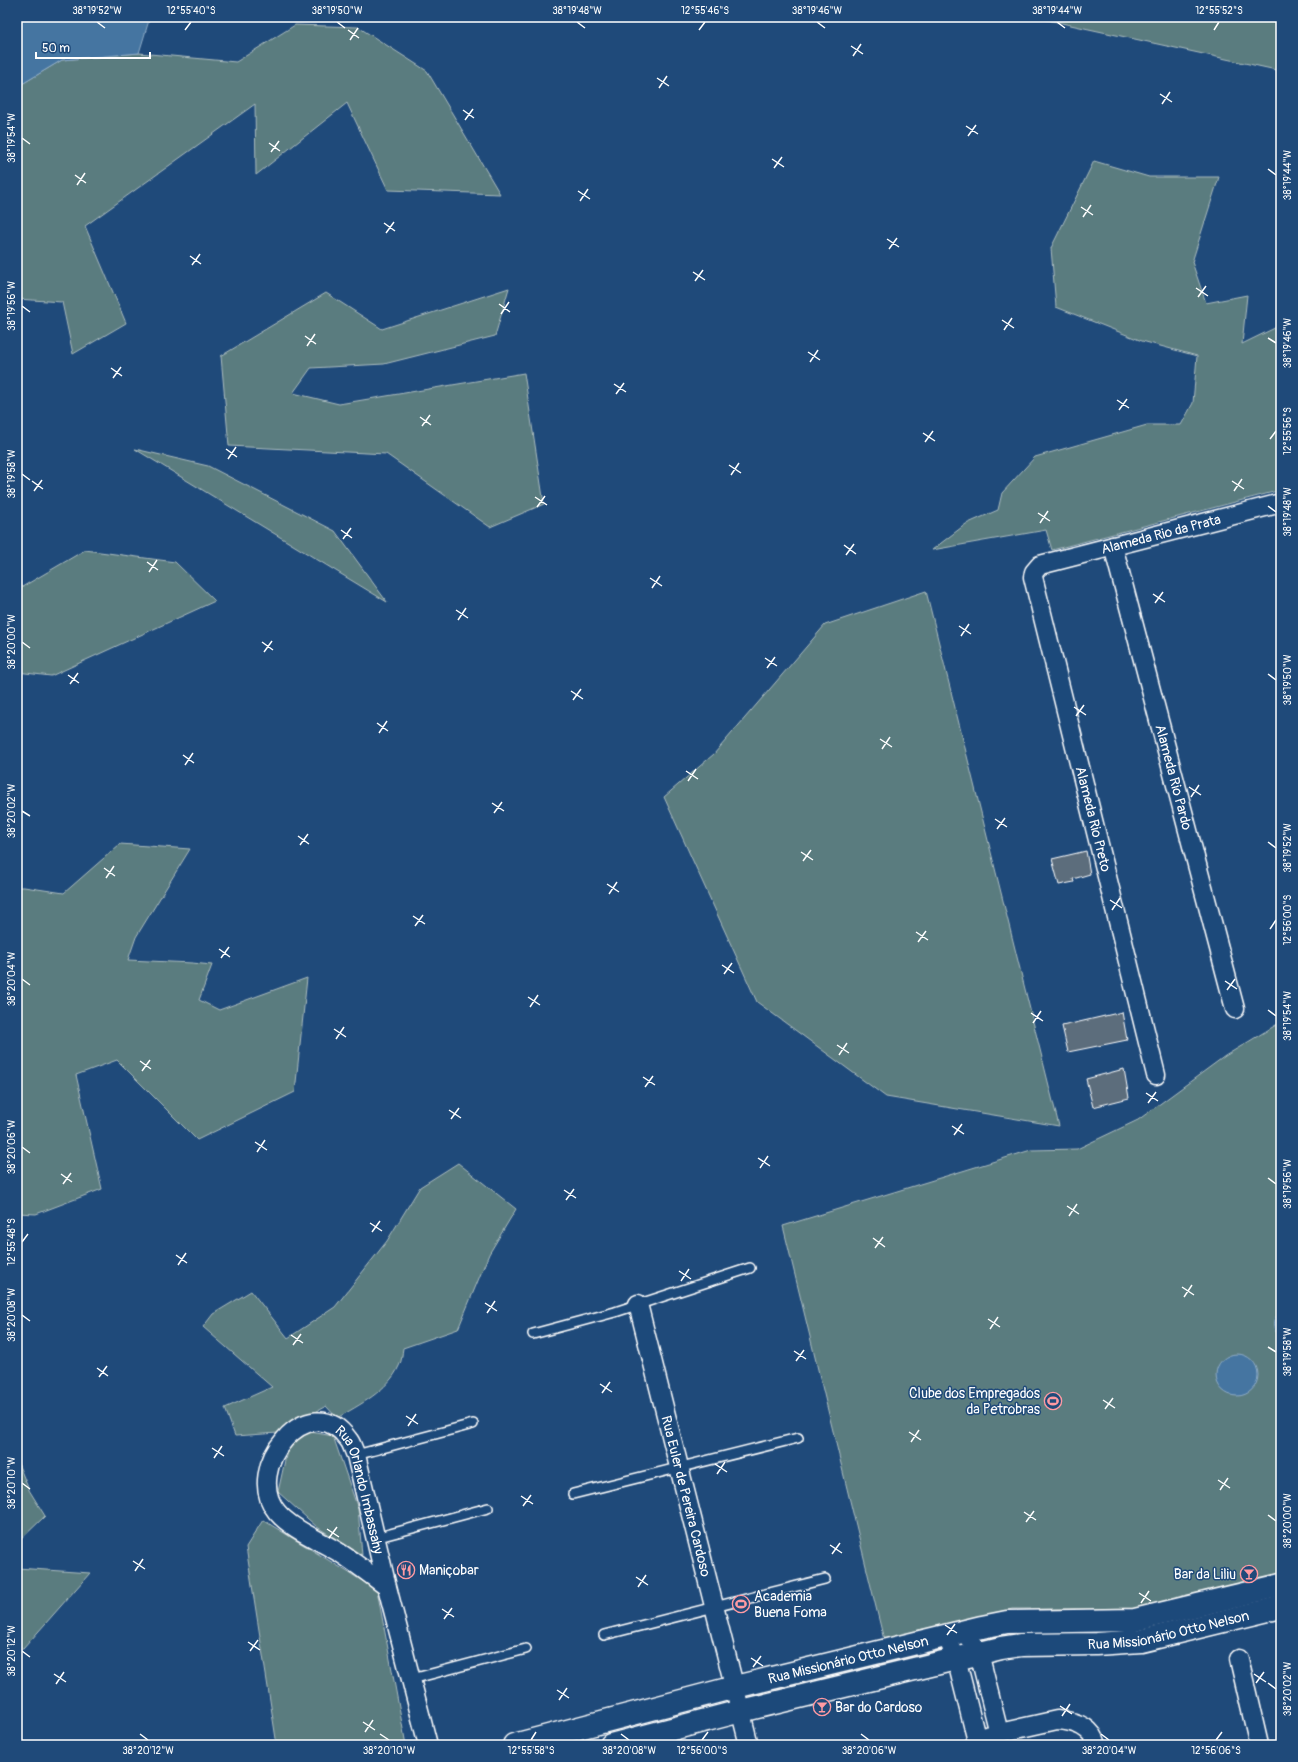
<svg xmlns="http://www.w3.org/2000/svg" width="1298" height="1762" viewBox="0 0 1298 1762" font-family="Pangolin,sans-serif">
	<rect width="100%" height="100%" fill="#1f4a7a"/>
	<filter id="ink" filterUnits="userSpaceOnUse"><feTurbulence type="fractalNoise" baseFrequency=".025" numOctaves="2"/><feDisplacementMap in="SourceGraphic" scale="8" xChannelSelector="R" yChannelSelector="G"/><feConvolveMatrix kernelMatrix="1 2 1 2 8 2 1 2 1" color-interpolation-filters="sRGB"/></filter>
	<g filter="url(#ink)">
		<g fill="#5a7b7f" stroke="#acbdbf">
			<polygon points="1034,17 1281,17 1281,71"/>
			<polygon points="295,25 358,27 427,71 500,194 388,190 347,103 256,175 255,104 85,226 126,323 73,354 62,302 17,299 17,87 62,60 139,53 236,62"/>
			<polygon points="1094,161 1149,177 1219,177 1192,262 1206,303 1247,295 1242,344 1281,325 1281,490 1052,550 1046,530 932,550 966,524 998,510 1002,493 1035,457 1147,425 1181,425 1193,403 1197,356 1142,341 1056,307 1051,248"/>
			<polygon points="509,288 495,336 384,364 311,368 293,393 339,404 524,373 544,504 490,527 386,454 229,446 221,356 326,293 382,329"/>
			<polygon points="135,449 208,466 335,531 387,602"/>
			<polygon points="85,550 175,562 215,601 51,676 17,672 17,590"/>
			<polygon points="926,591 1059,1126 886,1097 757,1002 664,797 714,754 825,625"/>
			<polygon points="120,844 190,849 136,937 128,960 192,963 212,965 199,1000 219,1010 307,978 295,1092 197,1140 117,1060 76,1075 102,1189 36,1214 17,1213 17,887 24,887 64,893"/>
			<polygon points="1281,1022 1281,1576 1158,1609 1012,1609 884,1640 783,1226 1031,1150 1077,1149 1138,1120 1225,1056"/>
			<path d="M458 1163 516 1209 489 1254 458 1329 403 1348C402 1354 402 1361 399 1366 388 1391 359 1405 337 1418L326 1406 278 1433 235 1436 225 1408 272 1387 203 1327 213 1314 251 1291 288 1338 335 1307 387 1241 420 1187Z"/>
			<polygon points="305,1431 333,1436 358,1509 362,1555 317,1527 278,1492 287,1451"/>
			<polygon points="17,1461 29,1490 45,1516 17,1543"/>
			<polygon points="263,1520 377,1590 406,1745 277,1745 246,1547"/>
			<polygon points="17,1568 90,1573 23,1649 17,1649"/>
		</g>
		<g fill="#4475a1" stroke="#8facc7">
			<polygon points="25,17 150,17 139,53 62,60 17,87 17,28"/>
			<path d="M1281 1312V1336C1271 1330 1271 1319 1281 1312Z"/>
			<circle cx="1237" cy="1375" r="21"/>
		</g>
		<g fill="#5c6d7c" stroke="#fff">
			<polygon points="1086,851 1090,874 1073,879 1074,882 1059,885 1052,859"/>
			<polygon points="1122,1012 1127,1040 1068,1052 1062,1026"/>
			<polygon points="1124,1069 1129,1098 1093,1107 1086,1079"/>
		</g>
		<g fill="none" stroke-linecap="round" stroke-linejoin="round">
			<defs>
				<g id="lane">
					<polyline points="533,1334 615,1312 750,1268"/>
					<polyline points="356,1455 473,1424"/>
					<polyline points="573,1494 798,1438"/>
					<polyline points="375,1538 488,1508"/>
					<polyline points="604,1635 825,1579"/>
					<polyline points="412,1679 526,1649"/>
				</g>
				<g id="street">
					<path id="s1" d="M1113 546 1235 1009"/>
					<path id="s2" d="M1156 1075 1033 577 1034 572 1040 565 1281 503"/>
					<path id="s3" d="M638 1304 749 1745"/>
					<path id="s4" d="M387 1587C372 1576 357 1564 340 1553 321 1541 291 1529 277 1512 241 1469 310 1385 348 1439 352 1443 353 1450 356 1455L387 1587 428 1745"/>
					<polyline points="964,1631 979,1653 999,1733"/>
					<polyline points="946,1635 956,1658 978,1745"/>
					<polyline points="1239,1659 1259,1745"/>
					<path d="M977 1738 1057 1720C1074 1721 1092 1726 1097 1745"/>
				</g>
				<g id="secondary">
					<path id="s5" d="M514 1745 735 1687 982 1627 1007 1622 1135 1620 1281 1585"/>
					<path id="s6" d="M611 1745 741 1711 1001 1648 1021 1645 1096 1644 1141 1641 1281 1607"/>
				</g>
			</defs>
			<use href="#lane" stroke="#fff" stroke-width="12"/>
			<use href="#street" stroke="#fff" stroke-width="21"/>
			<use href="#secondary" stroke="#fff" stroke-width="25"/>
			<use href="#lane" stroke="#1f4a7a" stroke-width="9"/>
			<use href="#street" stroke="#1f4a7a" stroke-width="18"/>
			<use href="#secondary" stroke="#1f4a7a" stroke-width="22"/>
		</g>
	</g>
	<path fill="none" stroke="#fff" stroke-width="1.5" d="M97 22 105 28M337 22 345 28M577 22 585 28M817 22 825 28M1057 22 1065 28M185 30 191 22M348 30 359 38M699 30 705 22M1214 30 1219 22M350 40 358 28M851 46 863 54M853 56 861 44M657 78 669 86M659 88 667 76M1160 94 1172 102M1162 104 1170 92M463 110 474 118M465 120 473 109M966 126 978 134M968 136 976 125M22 138 30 144M269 143 280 151M271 152 279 141M772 159 784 167M774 168 782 157M1268 169 1276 175M75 175 86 183M77 185 85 173M578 191 590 199M580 201 588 189M1081 207 1093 215M1083 217 1091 205M384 223 395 231M386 233 394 222M887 239 899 247M889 249 897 238M190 256 201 264M192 265 200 254M693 272 705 280M695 281 703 270M1196 288 1208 296M1198 297 1206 286M499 304 510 312M22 306 30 312M501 314 509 302M1002 320 1014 328M1004 330 1012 318M305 336 316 344M1268 338 1276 343M307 346 315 334M808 352 820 360M810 362 818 350M111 368 122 376M113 378 121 367M614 384 626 392M616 394 624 383M1117 400 1129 408M1119 410 1127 399M420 417 431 425M422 426 430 415M923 433 935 441M1270 439 1276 431M925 442 933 431M226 449 237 457M228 459 236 447M729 465 741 473M22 474 30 480M731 475 739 463M32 481 43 489M1232 481 1244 489M34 491 42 480M1234 491 1242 479M535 497 547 505M1268 506 1276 512M537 507 545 496M1038 513 1050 521M1040 523 1048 511M341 530 352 538M343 539 351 528M844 545 856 554M846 555 854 544M147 562 158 570M149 572 157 560M650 578 662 586M652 588 660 576M1153 594 1165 602M1155 603 1163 592M456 610 468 618M458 620 466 608M959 626 971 634M961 636 969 624M22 642 30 648M262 642 273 650M264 652 272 641M765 658 777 666M767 668 775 657M1268 674 1276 680M68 675 79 683M70 684 78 673M571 691 583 699M573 700 581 689M1074 707 1086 715M1076 716 1084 705M377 723 388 731M379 733 387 721M880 739 892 747M882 749 890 737M183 755 194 763M185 765 193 753M686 771 698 779M688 781 696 769M1189 787 1201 795M1191 797 1199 785M492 803 504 811M22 811 30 816M494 813 502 802M995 819 1007 827M997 829 1005 818M298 836 309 844M1268 842 1276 848M300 845 308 834M801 852 813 860M803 861 811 850M104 868 115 876M106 878 114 866M607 884 619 892M609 894 617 882M1110 900 1122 908M1112 910 1120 898M413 916 425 924M415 926 423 915M1270 929 1276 920M916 932 928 940M918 942 926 931M219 949 230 957M221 958 229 947M722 965 734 973M724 974 732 963M22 979 30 985M1225 981 1237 989M1227 990 1235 979M528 997 540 1005M530 1007 538 995M1268 1010 1276 1016M1031 1013 1043 1021M1033 1023 1041 1011M334 1029 346 1037M336 1039 344 1027M837 1045 849 1053M839 1055 847 1043M140 1061 151 1069M142 1071 150 1060M643 1077 655 1085M645 1087 653 1076M1146 1093 1158 1101M1148 1103 1156 1092M449 1110 461 1118M451 1119 459 1108M952 1126 964 1134M954 1135 962 1124M255 1142 267 1150M22 1147 30 1153M257 1152 265 1140M758 1158 770 1166M760 1168 768 1156M61 1174 72 1182M1268 1178 1276 1184M63 1184 71 1173M564 1190 576 1198M566 1200 574 1189M1067 1206 1079 1214M1069 1216 1077 1204M370 1223 382 1231M372 1232 380 1221M873 1238 885 1247M22 1242 28 1234M875 1248 883 1237M176 1255 187 1263M178 1265 186 1253M679 1271 691 1279M681 1281 689 1269M1182 1287 1194 1295M1184 1297 1192 1285M485 1303 497 1311M487 1313 495 1301M22 1315 30 1321M988 1319 1000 1327M990 1329 998 1317M291 1335 303 1343M293 1345 301 1334M1268 1347 1276 1352M794 1351 806 1359M796 1361 804 1350M97 1368 108 1376M99 1377 107 1366M600 1384 612 1392M602 1393 610 1382M1103 1400 1115 1408M1105 1409 1113 1398M406 1416 418 1424M408 1426 416 1414M909 1432 921 1440M911 1442 919 1430M212 1448 224 1456M214 1458 222 1446M715 1464 727 1472M717 1474 725 1462M1218 1480 1230 1488M22 1483 30 1489M1220 1490 1228 1478M521 1496 533 1504M523 1506 531 1495M1024 1512 1036 1520M1268 1515 1276 1521M1026 1522 1034 1511M327 1529 339 1537M329 1538 337 1527M830 1545 842 1553M832 1554 840 1543M133 1561 145 1569M135 1571 143 1559M636 1577 648 1585M638 1587 646 1575M1139 1593 1151 1601M1141 1603 1149 1591M442 1609 454 1617M444 1619 452 1608M945 1625 957 1633M947 1635 955 1624M248 1642 260 1650M22 1651 30 1657M250 1651 258 1640M751 1658 763 1666M753 1667 761 1656M54 1674 66 1682M1254 1674 1266 1682M1256 1683 1264 1672M1268 1683 1276 1689M56 1684 64 1672M557 1690 569 1698M559 1700 567 1688M1060 1706 1072 1714M1062 1716 1070 1704M363 1722 375 1730M365 1732 373 1720M140 1734 148 1740M380 1734 389 1740M621 1734 629 1740M861 1734 869 1740M1101 1734 1109 1740M531 1740 536 1732M702 1740 708 1732M1216 1740 1222 1732"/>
	<defs>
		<symbol id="stadium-ring" viewBox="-11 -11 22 22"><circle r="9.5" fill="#1f4a7a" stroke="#ff9aa2" stroke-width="1.5"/><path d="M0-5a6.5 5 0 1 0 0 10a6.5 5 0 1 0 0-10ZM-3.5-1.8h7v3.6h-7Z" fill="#ff9aa2"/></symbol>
		<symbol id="restaurant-ring" viewBox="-11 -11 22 22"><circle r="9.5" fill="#1f4a7a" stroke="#ff9aa2" stroke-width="1.5"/><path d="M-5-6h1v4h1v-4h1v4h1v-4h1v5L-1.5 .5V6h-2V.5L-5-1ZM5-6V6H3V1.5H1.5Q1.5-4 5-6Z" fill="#ff9aa2"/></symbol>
		<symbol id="bar-ring" viewBox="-11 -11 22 22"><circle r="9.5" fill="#1f4a7a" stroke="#ff9aa2" stroke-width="1.5"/><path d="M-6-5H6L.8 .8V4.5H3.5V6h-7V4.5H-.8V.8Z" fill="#ff9aa2"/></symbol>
	</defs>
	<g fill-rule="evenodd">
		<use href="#stadium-ring" x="1043" y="1391" width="20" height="20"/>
		<use href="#restaurant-ring" x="396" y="1560" width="20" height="20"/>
		<use href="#bar-ring" x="1239" y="1564" width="20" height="20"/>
		<use href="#stadium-ring" x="731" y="1594" width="20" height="20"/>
		<use href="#bar-ring" x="812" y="1697" width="20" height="20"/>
	</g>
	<g text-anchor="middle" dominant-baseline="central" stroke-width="3" stroke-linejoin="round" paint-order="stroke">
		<g font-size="14" fill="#fff" stroke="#1f4a7a">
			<text stroke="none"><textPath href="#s2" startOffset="652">Alameda Rio da Prata</textPath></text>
			<text stroke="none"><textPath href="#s1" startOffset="239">Alameda Rio Pardo</textPath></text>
			<text transform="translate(1093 819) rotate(76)">Alameda Rio Preto</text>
			<text stroke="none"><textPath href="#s4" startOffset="340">Rua Orlando Imbassahy</textPath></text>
			<text stroke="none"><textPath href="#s3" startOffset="198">Rua Euler de Pereira Cardoso</textPath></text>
			<text stroke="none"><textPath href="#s6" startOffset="571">Rua Missionário Otto Nelson</textPath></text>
			<text stroke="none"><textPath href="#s5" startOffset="345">Rua Missionário Otto Nelson</textPath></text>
		</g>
		<g font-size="14" fill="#fff" stroke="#1f4a7a" text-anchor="start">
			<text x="1040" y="1393" text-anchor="end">Clube dos Empregados<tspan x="1040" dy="16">da Petrobras</tspan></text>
			<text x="419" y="1570">Maniçobar</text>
			<text x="1236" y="1574" text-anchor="end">Bar da Liliu</text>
			<text x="754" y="1596">Academia<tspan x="754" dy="16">Buena Foma</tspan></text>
			<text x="835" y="1707">Bar do Cardoso</text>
		</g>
	</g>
	<rect width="1298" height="1762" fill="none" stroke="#1f4a7a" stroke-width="44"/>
	<path d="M36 52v6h114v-6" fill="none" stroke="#ffffff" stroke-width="2"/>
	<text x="42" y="52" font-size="12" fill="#ffffff" stroke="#1f4a7a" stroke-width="3" paint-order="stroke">50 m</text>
	<rect x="22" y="22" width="1254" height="1718" fill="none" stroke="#fff" stroke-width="1.5"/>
	<g font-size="10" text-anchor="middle" fill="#fff">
		<text x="97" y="14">38°19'52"W</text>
		<text x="191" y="14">12°55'40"S</text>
		<text x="337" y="14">38°19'50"W</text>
		<text x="577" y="14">38°19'48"W</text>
		<text x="705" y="14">12°55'46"S</text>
		<text x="817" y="14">38°19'46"W</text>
		<text x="1057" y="14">38°19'44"W</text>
		<text x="1219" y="14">12°55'52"S</text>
		<text transform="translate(11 138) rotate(-90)" y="4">38°19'54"W</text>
		<text transform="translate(1287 175) rotate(-90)" y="4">38°19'44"W</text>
		<text transform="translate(11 306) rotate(-90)" y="4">38°19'56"W</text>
		<text transform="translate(1287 343) rotate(-90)" y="4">38°19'46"W</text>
		<text transform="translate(1287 431) rotate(-90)" y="4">12°55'56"S</text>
		<text transform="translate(11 474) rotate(-90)" y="4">38°19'58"W</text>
		<text transform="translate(1287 512) rotate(-90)" y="4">38°19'48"W</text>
		<text transform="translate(11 642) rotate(-90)" y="4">38°20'00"W</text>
		<text transform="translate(1287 680) rotate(-90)" y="4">38°19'50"W</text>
		<text transform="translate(11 811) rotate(-90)" y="4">38°20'02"W</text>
		<text transform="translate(1287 848) rotate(-90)" y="4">38°19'52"W</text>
		<text transform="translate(1287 920) rotate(-90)" y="4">12°56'00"S</text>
		<text transform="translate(11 979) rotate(-90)" y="4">38°20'04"W</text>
		<text transform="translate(1287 1016) rotate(-90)" y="4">38°19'54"W</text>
		<text transform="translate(11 1147) rotate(-90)" y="4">38°20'06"W</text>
		<text transform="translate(1287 1184) rotate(-90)" y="4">38°19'56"W</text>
		<text transform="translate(11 1242) rotate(-90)" y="4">12°55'48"S</text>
		<text transform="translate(11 1315) rotate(-90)" y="4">38°20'08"W</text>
		<text transform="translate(1287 1352) rotate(-90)" y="4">38°19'58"W</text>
		<text transform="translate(11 1483) rotate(-90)" y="4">38°20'10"W</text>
		<text transform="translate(1287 1521) rotate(-90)" y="4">38°20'00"W</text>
		<text transform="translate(11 1651) rotate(-90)" y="4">38°20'12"W</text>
		<text transform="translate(1287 1689) rotate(-90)" y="4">38°20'02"W</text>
		<text x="148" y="1754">38°20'12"W</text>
		<text x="389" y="1754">38°20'10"W</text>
		<text x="531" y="1754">12°55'58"S</text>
		<text x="629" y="1754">38°20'08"W</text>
		<text x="702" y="1754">12°56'00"S</text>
		<text x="869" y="1754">38°20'06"W</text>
		<text x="1109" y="1754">38°20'04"W</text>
		<text x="1216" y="1754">12°56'06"S</text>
	</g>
</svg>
